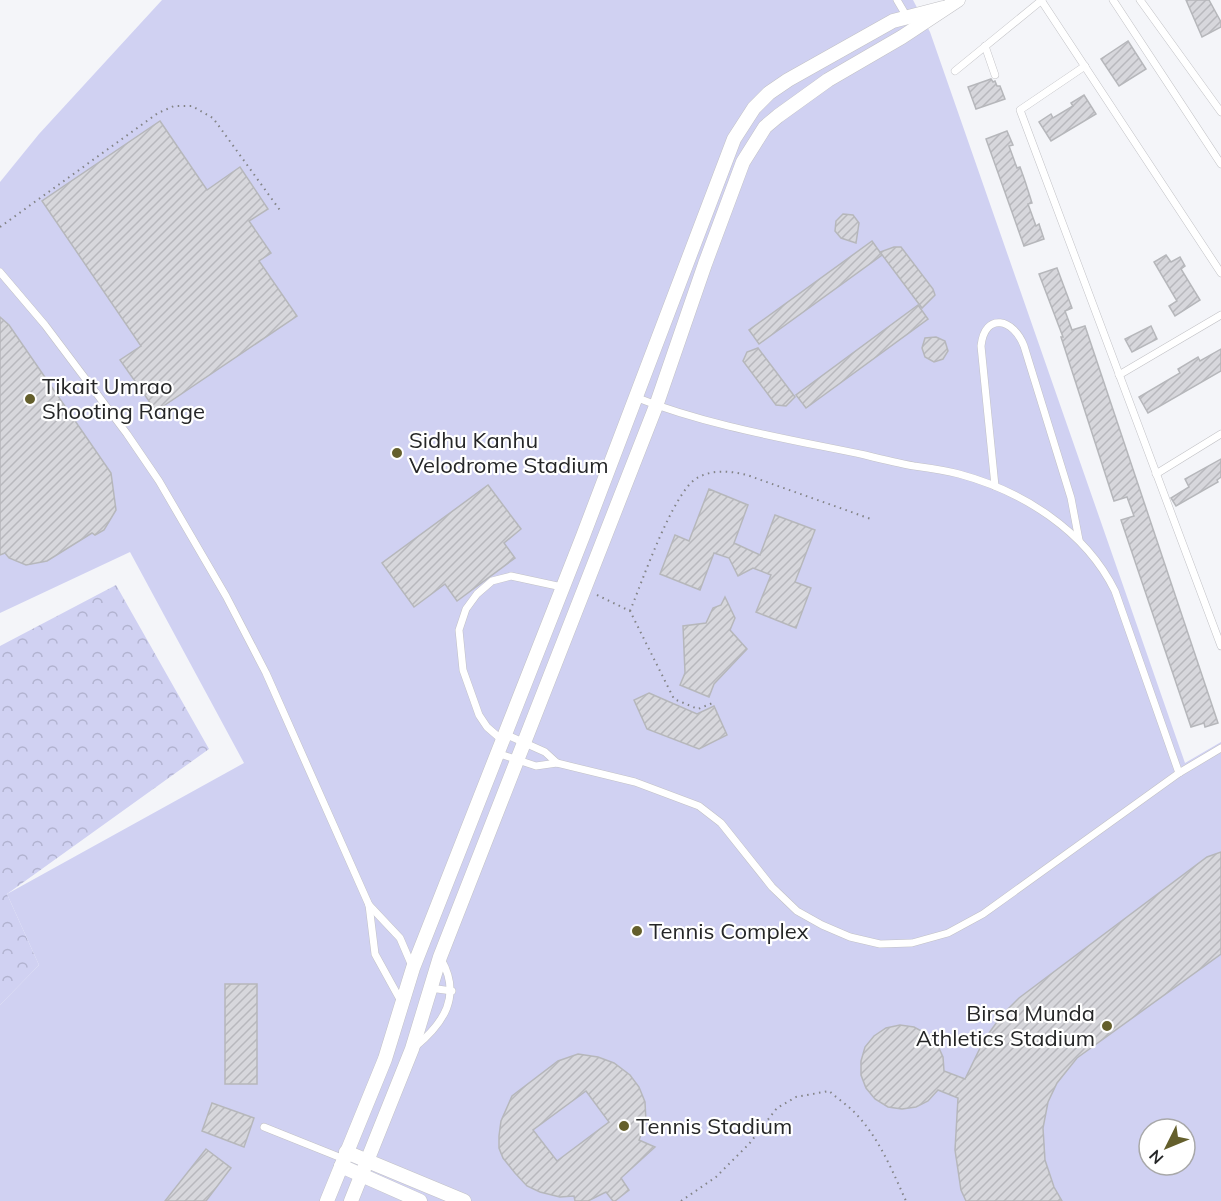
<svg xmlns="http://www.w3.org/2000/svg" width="1221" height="1201" viewBox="0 0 1221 1201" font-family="Mulish,sans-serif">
	<defs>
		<pattern id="forest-crowns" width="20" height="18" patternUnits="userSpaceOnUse" patternTransform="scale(1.5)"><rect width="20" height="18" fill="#d0d1f2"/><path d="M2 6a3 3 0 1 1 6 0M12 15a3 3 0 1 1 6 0" fill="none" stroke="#b2b3d0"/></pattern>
		<pattern id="building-hatch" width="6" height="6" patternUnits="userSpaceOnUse" patternTransform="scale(1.5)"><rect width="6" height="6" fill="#d7d7dc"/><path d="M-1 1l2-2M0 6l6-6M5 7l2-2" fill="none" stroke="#b8b8bd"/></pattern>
	</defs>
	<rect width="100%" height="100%" fill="#f4f5f9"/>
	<polygon fill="url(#forest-crowns)" points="116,585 209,749 7,894 39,965 0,1005 0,646"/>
	<path fill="#d0d1f2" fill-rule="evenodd" d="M162 0H913L930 32 1185 763 1221 742V1201H0V1005L39 965 7 894 244 763 130 552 0 613V182L39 134ZM1149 1129H1185V1165H1149Z"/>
	<g fill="url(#building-hatch)" stroke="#b6b7bb" stroke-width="1.5" fill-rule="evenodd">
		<polygon points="1186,0 1209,0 1221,22 1221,27 1202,37"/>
		<polygon points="1128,41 1146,69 1119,86 1101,59"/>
		<polygon points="991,79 993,82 995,81 997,86 1000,86 1005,99 976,109 968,87"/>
		<polygon points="1084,95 1096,114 1051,141 1039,122 1051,114 1053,118 1073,106 1071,103"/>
		<polygon points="160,121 207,190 240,167 268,209 249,221 271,253 259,261 297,316 156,411 120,360 141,346 42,201"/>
		<polygon points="1007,131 1013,145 1009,146 1017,168 1020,167 1025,181 1032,203 1028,204 1036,226 1039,224 1044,239 1024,246 986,139"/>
		<polygon points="843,214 853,215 859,223 856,243 841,238 835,231 836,221"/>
		<polygon points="872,241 882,255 759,344 749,330"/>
		<polygon points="894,247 901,247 933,289 935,295 922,308 880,252"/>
		<polygon points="1166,255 1171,262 1180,257 1185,266 1181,269 1200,300 1175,316 1169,306 1177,301 1154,262"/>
		<polygon points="1057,268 1072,308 1065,311 1072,330 1085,326 1218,723 1205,727 1204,723 1191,727 1121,520 1134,516 1127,497 1114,501 1061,337 1063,337 1039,274"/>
		<polygon points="918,305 928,319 806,408 796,395"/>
		<polygon points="0,317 9,325 111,473 116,510 104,530 95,535 92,533 47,561 26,565 9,558 5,553 0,555"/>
		<polygon points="1151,326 1157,339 1132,352 1125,339"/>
		<polygon points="936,337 945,341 948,351 943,359 934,362 925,357 922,348 925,338"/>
		<polygon points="758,348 795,397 786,406 776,405 743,361 747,352"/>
		<polygon points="1221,349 1221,371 1148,413 1139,397 1180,373 1178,369 1198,357 1200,361"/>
		<polygon points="1221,459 1221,477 1217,480 1218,482 1176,506 1171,498 1189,487 1185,479"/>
		<polygon points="488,485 521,529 504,543 515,558 457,601 445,584 414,607 382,563"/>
		<polygon points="709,489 748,505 734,543 760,555 775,515 815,530 795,582 811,588 796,628 756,612 771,575 753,568 738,576 729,558 714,553 700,590 660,574 675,535 689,541"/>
		<polygon points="725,597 735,618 730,630 747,649 714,684 709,697 680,685 685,673 683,626 706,623 713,608 721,605"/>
		<polygon points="649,693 697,714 714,706 727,735 699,749 647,729 634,700"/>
		<polygon points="1221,852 1221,954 1077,1058 1057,1083 1048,1102 1043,1128 1045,1160 1054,1187 1062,1201 966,1201 961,1190 955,1150 958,1098 938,1090 928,1101 916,1107 902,1109 888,1107 875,1099 866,1088 861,1075 861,1061 865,1047 874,1036 886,1028 900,1025 914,1027 927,1034 937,1044 943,1057 944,1071 965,1079 984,1040 1002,1015 1019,998 1207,857"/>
		<rect x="225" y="984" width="32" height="100"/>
		<path d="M578 1054 598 1057 614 1063 630 1075 639 1087 645 1102 646 1122 639 1140 655 1147 621 1178 629 1190 615 1201H613L606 1192 588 1201H575L574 1196 560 1197 540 1192 527 1186 515 1173 503 1158 499 1148V1136L501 1121 512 1096 558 1061ZM586 1091 609 1122 557 1161 533 1130Z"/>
		<polygon points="212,1103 254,1118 244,1147 202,1131"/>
		<polygon points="206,1149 231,1168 206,1201 165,1201"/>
	</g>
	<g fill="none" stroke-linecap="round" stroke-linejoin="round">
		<defs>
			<g id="service">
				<polyline points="897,0 907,17"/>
				<polyline points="1041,0 1221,273"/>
				<polyline points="1113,0 1221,164"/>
				<polyline points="1140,0 1221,112"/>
				<polyline points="985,46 995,75"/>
				<polyline points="1085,66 1020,110 1221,646"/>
				<polyline points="955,71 1042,0"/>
				<polyline points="0,272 45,325 127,434 159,481 226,596 266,673 369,905 375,954 402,1003"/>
				<polyline points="1119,375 1221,315"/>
				<path d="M635 397C708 426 788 439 865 455 881 459 897 463 914 466 929 468 944 470 959 474 1022 491 1085 530 1115 591L1179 773"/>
				<polyline points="1156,474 1221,434"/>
				<path d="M995 486 981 346C985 311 1014 319 1024 346L1071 498 1079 540"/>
				<polyline points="505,734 545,752 557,763"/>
				<polyline points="502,740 487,727 479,715 463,670 459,630 466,609 477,594 492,581 511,576 562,587"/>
				<polyline points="497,753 536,766 557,763 635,782 699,806 721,823 772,887 797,911 822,925 850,937 880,944 912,943 948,933 983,914 1179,773 1221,748"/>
				<polyline points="369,905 400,938 412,966"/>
				<polyline points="430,988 452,991"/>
				<path d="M415 1047C444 1023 462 996 441 959"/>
				<polyline points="264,1127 344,1159"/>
			</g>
			<g id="minor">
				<polyline points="346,1152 464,1201"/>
				<polyline points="341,1166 420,1201"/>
				<polyline points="327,1201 385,1059 413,968 583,536 734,139 754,108 769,93 788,80 893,21 943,8"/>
				<polyline points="351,1201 412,1049 440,957 656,406 705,264 743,162 765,127 778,116 828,80 902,37 958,0"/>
			</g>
		</defs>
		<use href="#service" stroke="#c2c2c6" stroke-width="8"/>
		<use href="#minor" stroke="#c2c2c6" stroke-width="15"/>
		<g stroke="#838487" stroke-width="2" stroke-dasharray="1.5 4.5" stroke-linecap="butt">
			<polyline points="0,227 158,113 174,106 192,106 213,118 282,213"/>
			<polyline points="597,595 630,611 674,699 698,709 715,702"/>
			<path d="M630 611C642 582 673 492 697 478 713 469 730 471 747 475L871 519"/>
			<path d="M681 1201 716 1177 749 1144 777 1108 796 1097 829 1091C836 1097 844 1103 851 1109 877 1133 892 1170 906 1201"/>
		</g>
		<use href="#service" stroke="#fff" stroke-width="7"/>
		<use href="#minor" stroke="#fff" stroke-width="14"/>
	</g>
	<g fill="#645f2c" stroke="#fff" stroke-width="2">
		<circle cx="30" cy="399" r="6"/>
		<circle cx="397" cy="453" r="6"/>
		<circle cx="637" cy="931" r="6"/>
		<circle cx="1107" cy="1026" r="6"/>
		<circle cx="624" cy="1126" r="6"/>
	</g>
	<g text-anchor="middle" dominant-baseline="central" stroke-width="4.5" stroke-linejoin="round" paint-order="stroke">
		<g font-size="22" fill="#252627" stroke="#fff" text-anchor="start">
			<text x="42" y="386">Tikait Umrao<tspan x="42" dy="25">Shooting Range</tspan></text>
			<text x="409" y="440">Sidhu Kanhu<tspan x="409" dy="25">Velodrome Stadium</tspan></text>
			<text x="649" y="931">Tennis Complex</text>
			<text x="1095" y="1013" text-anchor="end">Birsa Munda<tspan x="1095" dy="25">Athletics Stadium</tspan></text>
			<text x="636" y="1126">Tennis Stadium</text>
		</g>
	</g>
	<g transform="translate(1167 1147) rotate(227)"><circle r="28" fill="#ffffff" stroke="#a8a8a9" stroke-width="1.5"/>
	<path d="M0-4.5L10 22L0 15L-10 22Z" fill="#645f2c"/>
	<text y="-9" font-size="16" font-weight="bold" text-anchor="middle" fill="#252627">N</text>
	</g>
</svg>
